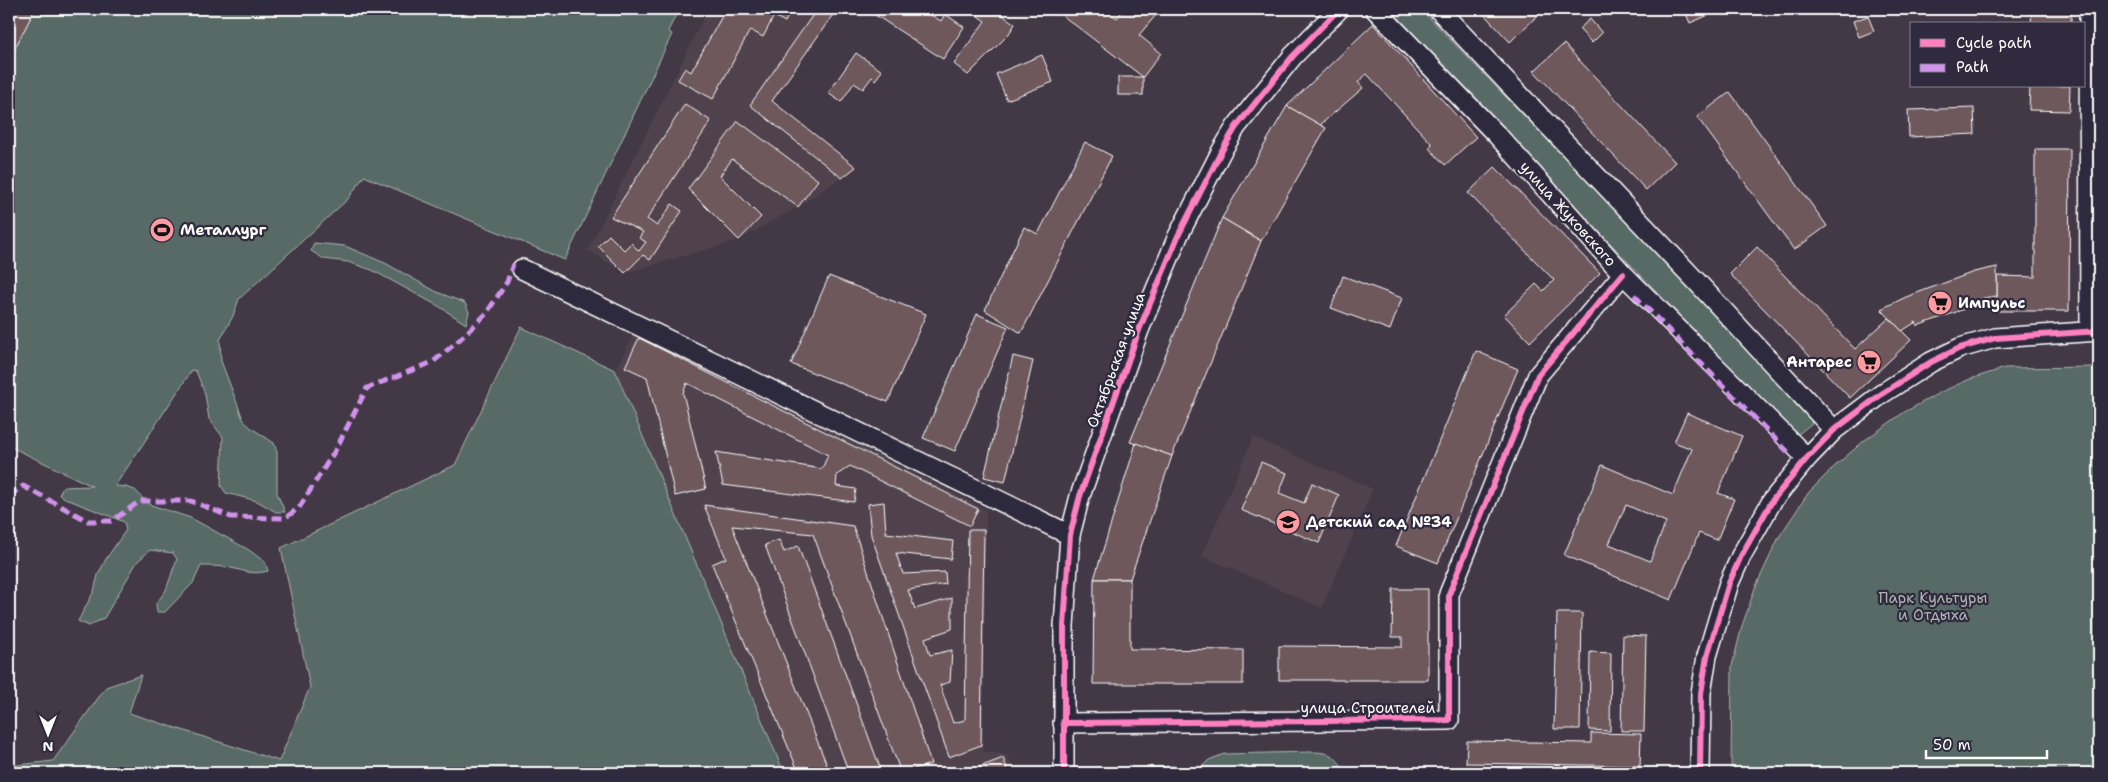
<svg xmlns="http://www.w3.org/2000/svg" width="2108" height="782" viewBox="0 0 2108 782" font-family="'Shantell Sans',sans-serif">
	<rect width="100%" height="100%" fill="#423846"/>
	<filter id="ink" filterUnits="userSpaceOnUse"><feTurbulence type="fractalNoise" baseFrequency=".02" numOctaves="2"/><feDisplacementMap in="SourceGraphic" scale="10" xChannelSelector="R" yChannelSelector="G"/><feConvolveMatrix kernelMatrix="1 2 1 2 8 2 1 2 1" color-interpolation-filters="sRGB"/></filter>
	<g filter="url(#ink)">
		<g fill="#4f424d">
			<polygon points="708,9 837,9 772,101 856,167 798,207 739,240 625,273 588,250"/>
			<polygon points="635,333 986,510 983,751 1007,755 1015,773 784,773 615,370"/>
			<polygon points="1253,437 1373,489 1322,608 1202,556"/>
		</g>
		<g fill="#586b65" stroke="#acb5b2">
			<path d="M9 9H624L628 11 631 9H682L676 15 668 31 672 34 565 260 364 176 348 199 239 299 233 316 220 340 221 361 243 419 250 427 274 443 277 452V493L285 512H276L257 501 226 493 221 486 223 437 209 419 205 394 196 371 192 370 115 486 126 487 135 490 148 504 191 518 249 550 265 562 268 571C250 576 242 569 225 567 217 566 209 566 201 566L193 583 165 612H157L156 604 166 590 177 559 173 553 150 550 137 562 104 618 89 626 78 621 94 591 98 575 106 559 126 530 124 522C102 512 80 506 59 495L63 487 92 486 9 446Z"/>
			<polygon points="1388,9 1421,9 1817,419 1796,436 1386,11"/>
			<polygon points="314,243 345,246 385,263 437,292 465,303 469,312 466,324 440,307 372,270 348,262 324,259 311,251"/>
			<polygon points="521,327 615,370 784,773 9,773 9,766 53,761 106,687 141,675 129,713 279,761 310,687 281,548 455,465"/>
			<polygon points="2099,367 2099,773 1731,773 1732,666 1742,626 1755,588 1779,537 1809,492 1835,466 1865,440 1903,413 1939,393 1970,379 2005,368"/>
			<path d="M1311 752C1331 752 1337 756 1345 773H1195L1209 760 1224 754Z"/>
			<polygon points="1174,766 1175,773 1116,773 1116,770"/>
		</g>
		<g fill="#6e595c" stroke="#fff" fill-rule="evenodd">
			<polygon points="9,9 35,9 11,56 9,55"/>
			<polygon points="726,9 791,10 785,22 774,16 763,37 750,30 713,99 678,80 685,68 691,72"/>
			<polygon points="817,9 837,9 772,101 856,167 842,178 750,105"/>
			<polygon points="866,9 921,9 941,21 945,14 964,27 943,59"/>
			<polygon points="968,9 994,9 1015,24 1008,35 968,75 954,64 985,21"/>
			<polygon points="1054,9 1104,9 1117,18 1124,9 1148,9 1156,15 1139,35 1161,53 1143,77"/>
			<polygon points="1479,9 1532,9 1538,15 1510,42"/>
			<polygon points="1684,9 1723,9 1690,23"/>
			<polygon points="2032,9 2071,9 2071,24 2031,24"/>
			<polygon points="1868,16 1874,31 1859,37 1853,21"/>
			<polygon points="1590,19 1602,33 1592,43 1579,29"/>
			<polygon points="1373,24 1476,137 1445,165 1429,148 1432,144 1367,74 1358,82 1363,88 1320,125 1287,106"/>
			<polygon points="1564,44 1675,162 1646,190 1534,71"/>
			<polygon points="856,53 882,71 875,80 872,77 863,89 854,83 841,102 828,93"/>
			<polygon points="1042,55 1053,82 1007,100 996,74"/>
			<rect x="1118" y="77" width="25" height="18"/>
			<polygon points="2030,86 2070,86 2069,111 2029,110"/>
			<polygon points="1730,92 1827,226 1794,250 1697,117"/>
			<polygon points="685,104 711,121 647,219 657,226 672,204 682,211 650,260 643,255 625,273 598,246 609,235 624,250 631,243 639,251 646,242 639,238 643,232 611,217"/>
			<polygon points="1287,106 1326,128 1261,241 1222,218"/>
			<polygon points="1974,108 1975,134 1909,137 1908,110"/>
			<polygon points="738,121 818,180 798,207 732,159 720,176 761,217 739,240 688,189"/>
			<polygon points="1085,142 1112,156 1021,333 985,310 1024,227 1038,234"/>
			<polygon points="2035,149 2070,149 2069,311 1997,311 1997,276 2035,277"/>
			<polygon points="1495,167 1600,273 1530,342 1504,315 1536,284 1543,291 1554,280 1468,193"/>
			<polygon points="1222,218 1261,241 1172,456 1130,442"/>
			<polygon points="1757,247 1855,349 1889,318 1911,340 1850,398 1730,274"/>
			<polygon points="1997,267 1997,296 1983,298 1984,302 1917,326 1916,322 1902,331 1881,309 1906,297 1974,272"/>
			<polygon points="829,276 926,314 888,402 791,364"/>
			<polygon points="1343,276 1402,298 1390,330 1331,308"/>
			<polygon points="977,314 1008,327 955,451 923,438"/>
			<polygon points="639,338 978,509 970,526 850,466 837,475 836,486 856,489 854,502 723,485 716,452 822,469 828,455 687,383 683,393 706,489 675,496 647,377 625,367"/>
			<polygon points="1476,351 1518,369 1438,563 1396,546"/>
			<polygon points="1013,356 1033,361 1005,482 984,477"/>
			<path d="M1687 413 1742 436 1718 493 1734 499 1717 540 1699 533 1671 600 1564 555 1602 465 1673 495 1692 449 1674 442ZM1626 505 1666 522 1650 561 1609 544Z"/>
			<polygon points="1136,443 1172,456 1130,579 1094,579"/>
			<polygon points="1261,462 1287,473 1279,493 1304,503 1312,483 1339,495 1319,543 1241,510"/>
			<polygon points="884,502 886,533 953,541 951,559 896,553 903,574 945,572 946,584 908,590 915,609 952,598 952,629 925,638 930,655 952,650 950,682 940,685 953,723 965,720 968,530 984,530 981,745 949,757 871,535 868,504"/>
			<polygon points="704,505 853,526 931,764 901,773 813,534 732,526 830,773 799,773 712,564 726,558"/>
			<polygon points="779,540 784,552 798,546 882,773 849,773 765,545"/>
			<polygon points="1094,579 1130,579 1130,649 1243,650 1243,684 1093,684"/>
			<polygon points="1393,589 1428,589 1428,680 1279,680 1279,646 1402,647 1402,637 1392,637"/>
			<polygon points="1557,613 1582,613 1580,729 1554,729"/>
			<polygon points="1623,635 1646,636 1644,731 1621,731"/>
			<polygon points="1590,652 1611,653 1610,731 1589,730"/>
			<polygon points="1591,733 1641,734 1640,766 1466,763 1467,741 1591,743"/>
			<polygon points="1003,758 1009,773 964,773"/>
		</g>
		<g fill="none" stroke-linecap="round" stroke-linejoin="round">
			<defs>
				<g id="minor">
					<polyline points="1375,9 1498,136 1623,274 1807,458"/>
					<polyline points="1438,9 1697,282 1834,430"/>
					<polyline points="2089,9 2090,331"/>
					<polyline points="522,269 1070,535"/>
					<polyline points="1063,723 1449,720 1449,594 1538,375 1623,274"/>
					<polyline points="1064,773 1064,626 1070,535 1080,496 1139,330 1178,236 1221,152 1236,127 1293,56 1339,9"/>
					<polyline points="1700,773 1701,693 1707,656 1729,583 1741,556 1772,501 1807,458 1834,430 1883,393 1931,362 1960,348 1995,338 2099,331"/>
				</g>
			</defs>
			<use href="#minor" stroke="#fff" stroke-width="22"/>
			<use href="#minor" stroke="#2f2a3d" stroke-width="19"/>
			<g stroke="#d193ec" stroke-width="5" stroke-dasharray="10 5" stroke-linecap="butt">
				<polyline points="1634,295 1791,455"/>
				<polyline points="9,496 23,486 88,521 112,521 140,501 191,501 231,517 285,518 299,508 336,449 367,388 433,362 457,342 486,314 507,282 513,264"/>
			</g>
			<defs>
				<g id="cycleway">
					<polyline points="1063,723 1449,720 1449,594 1538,375 1623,274"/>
					<polyline points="1064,773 1064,626 1070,535 1080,496 1139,330 1178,236 1221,152 1236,127 1293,56 1339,9"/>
					<polyline points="1700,773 1701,693 1707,656 1729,583 1741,556 1772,501 1807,458 1834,430 1883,393 1931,362 1960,348 1995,338 2099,331"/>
				</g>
			</defs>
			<use href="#cycleway" stroke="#2f2a3d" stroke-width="9"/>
			<use href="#cycleway" stroke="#ff80c0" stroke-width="6"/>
		</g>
	</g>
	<defs>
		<symbol id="stadium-disc" viewBox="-11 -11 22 22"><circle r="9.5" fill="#ff9aa2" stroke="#2f2a3d"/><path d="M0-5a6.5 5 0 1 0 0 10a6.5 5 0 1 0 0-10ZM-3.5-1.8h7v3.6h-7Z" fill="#111"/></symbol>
		<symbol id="supermarket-disc" viewBox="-11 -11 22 22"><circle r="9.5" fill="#ff9aa2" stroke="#2f2a3d"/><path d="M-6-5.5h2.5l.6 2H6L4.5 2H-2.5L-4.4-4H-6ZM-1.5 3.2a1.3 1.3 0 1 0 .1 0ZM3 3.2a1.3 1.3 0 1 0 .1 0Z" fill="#111"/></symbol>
		<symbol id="school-disc" viewBox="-11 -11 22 22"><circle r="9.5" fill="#ff9aa2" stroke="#2f2a3d"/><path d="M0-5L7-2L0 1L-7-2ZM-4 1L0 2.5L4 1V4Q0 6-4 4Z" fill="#111"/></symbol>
	</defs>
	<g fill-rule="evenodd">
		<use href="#stadium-disc" x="148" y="216" width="28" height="28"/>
		<use href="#supermarket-disc" x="1926" y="289" width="28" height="28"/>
		<use href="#supermarket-disc" x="1855" y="348" width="28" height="28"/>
		<use href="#school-disc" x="1274" y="508" width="28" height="28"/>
	</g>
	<g text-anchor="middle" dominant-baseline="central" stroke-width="4.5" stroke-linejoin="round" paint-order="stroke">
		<g font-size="15" fill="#fff" stroke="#2f2a3d">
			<text transform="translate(1568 214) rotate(48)">улица Жуковского</text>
			<text transform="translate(1116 360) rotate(-70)">Октябрьская улица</text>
			<text x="1368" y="708">улица Строителей</text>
		</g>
		<g font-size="15" font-weight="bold" fill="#fff" stroke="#2f2a3d" text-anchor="start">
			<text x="180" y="230">Металлург</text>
			<text x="1958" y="303">Импульс</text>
			<text x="1852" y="362" text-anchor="end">Антарес</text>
			<text x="1306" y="522">Детский сад №34</text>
		</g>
		<g font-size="15" fill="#acb5b2" stroke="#2f2a3d">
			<text x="1933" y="598">Парк Культуры<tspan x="1933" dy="17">и Отдыха</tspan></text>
		</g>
	</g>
	<rect width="2108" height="782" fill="none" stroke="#2f2a3d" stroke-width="30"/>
	<rect x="15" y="15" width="2078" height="752" fill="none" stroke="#fff" stroke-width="2" filter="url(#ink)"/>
	<rect x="1910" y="22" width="175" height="65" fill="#2f2a3d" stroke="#827f8b"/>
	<rect x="1920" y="39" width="25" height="8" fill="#ff80c0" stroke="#827f8b"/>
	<text x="1956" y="48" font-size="15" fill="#ffffff">Cycle path</text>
	<rect x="1920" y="64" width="25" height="8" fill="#d193ec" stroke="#827f8b"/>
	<text x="1956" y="72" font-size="15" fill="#ffffff">Path</text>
	<g transform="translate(48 734) rotate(180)" stroke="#2f2a3d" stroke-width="4" paint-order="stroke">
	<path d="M0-4L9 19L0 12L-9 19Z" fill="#ffffff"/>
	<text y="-8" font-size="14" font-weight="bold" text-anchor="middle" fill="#ffffff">N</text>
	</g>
	<path d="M1926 750v8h121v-8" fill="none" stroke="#ffffff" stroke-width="2.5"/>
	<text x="1933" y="750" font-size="15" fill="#ffffff" stroke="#2f2a3d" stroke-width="4" paint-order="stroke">50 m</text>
</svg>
